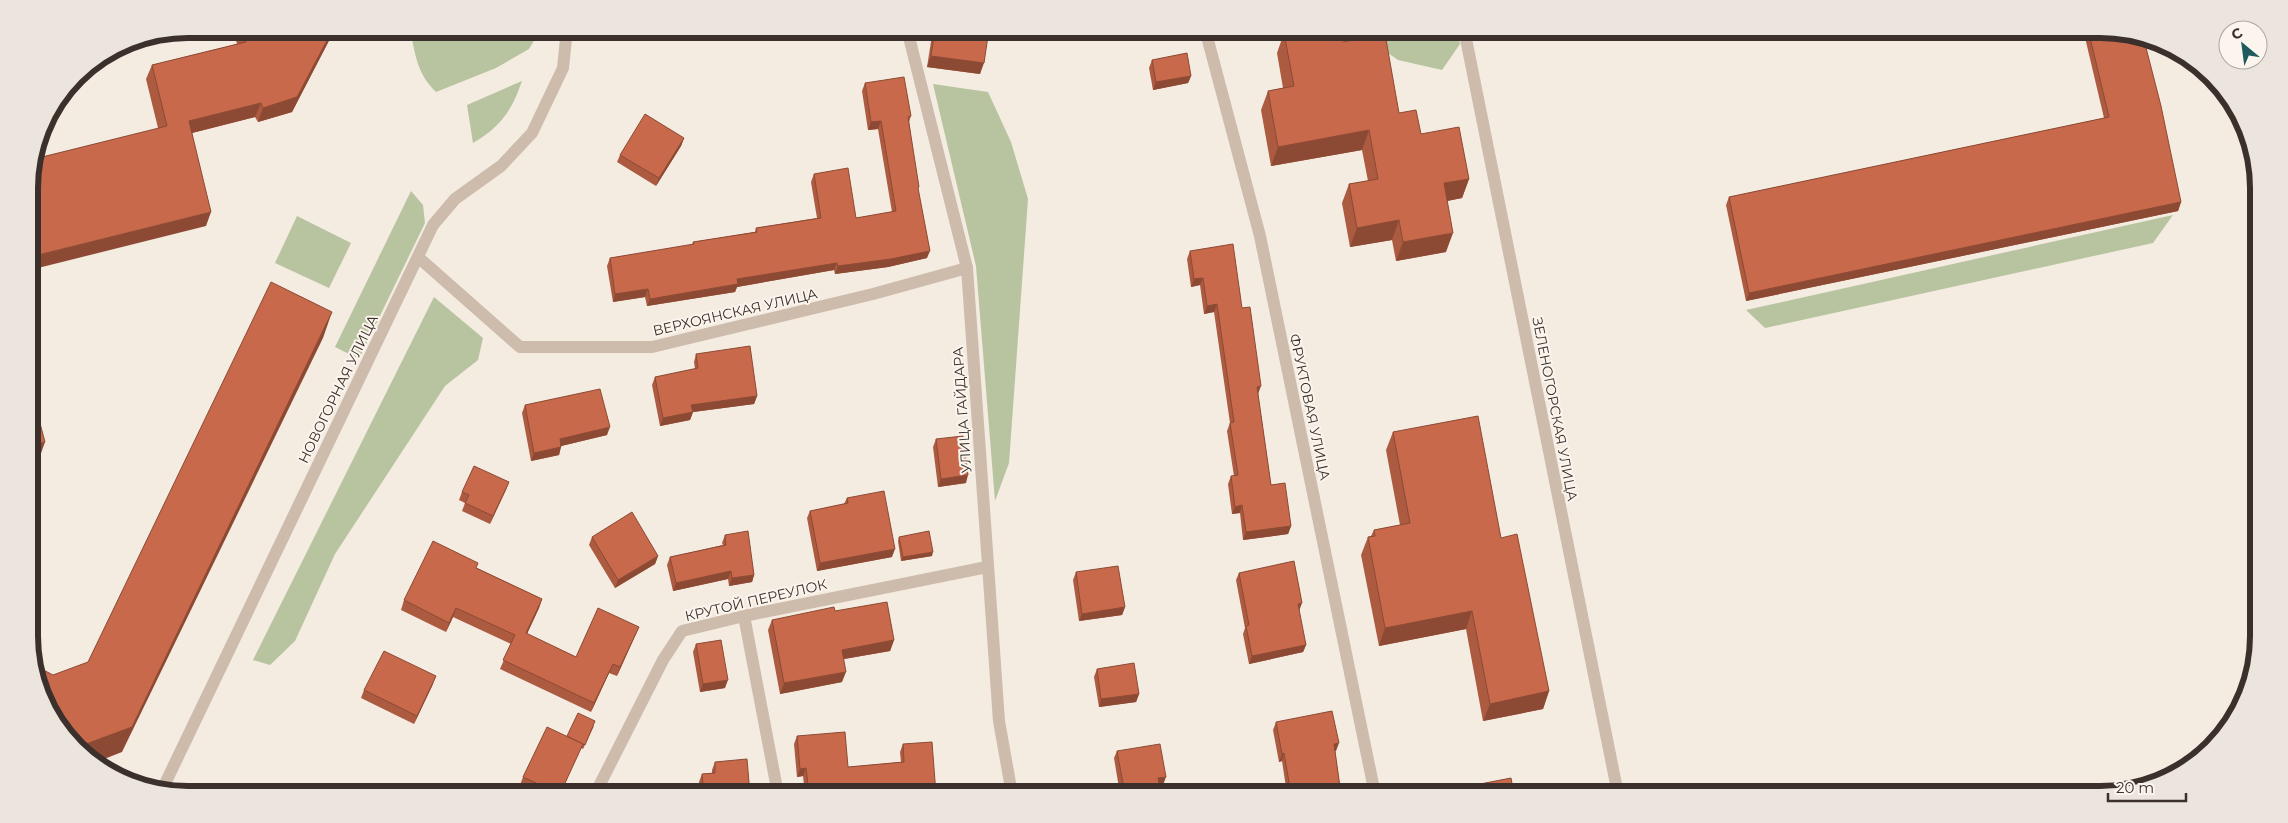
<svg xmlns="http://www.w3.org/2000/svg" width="2288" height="823" viewBox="0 0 2288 823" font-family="Montserrat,sans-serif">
	<rect width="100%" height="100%" fill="#f4ebe1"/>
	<g fill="#b8c4a0">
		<path d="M410 29H541L529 49 496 68 436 92C417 74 415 53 410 29Z"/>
		<polygon points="583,29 648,29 581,41"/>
		<polygon points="1345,29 1456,29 1460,44 1442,70 1398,60 1375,44 1350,33"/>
		<path d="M522 81C511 112 501 126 473 143L467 105Z"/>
		<polygon points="933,84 988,92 1011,142 1028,199 1009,463 995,501 976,266"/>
		<polygon points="411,191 423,205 425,223 359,359 335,347"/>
		<polygon points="2173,215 2153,243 1765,328 1746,310"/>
		<polygon points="297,216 351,243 329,288 275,263"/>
		<polygon points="434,297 483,338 478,360 445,386 335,554 295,641 270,665 253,660"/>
	</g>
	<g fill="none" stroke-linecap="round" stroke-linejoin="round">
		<g stroke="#cdbbac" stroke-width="12">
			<polyline points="907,29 967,268 999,721 1012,794"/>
			<polyline points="1205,29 1260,236 1375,794"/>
			<polyline points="1464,29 1618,794"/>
			<polyline points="418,257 520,347 652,347 873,294 967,268"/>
			<polyline points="744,616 778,794"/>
			<polyline points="162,790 433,225 455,199 501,166 532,133 563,68 567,29"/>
			<polyline points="595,794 663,660 682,631 744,616 987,567"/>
		</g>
	</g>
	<g fill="#ac5a40">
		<polygon points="233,29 335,29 292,112 258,122 255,117 192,133 206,226 158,128 146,79 152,65 237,44"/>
		<polygon points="933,29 989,29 980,74 927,67"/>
		<polygon points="2083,29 2101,29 2181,202 2178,211 1746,301 1726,205 1729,197 2104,118"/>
		<polygon points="1284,33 1343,42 1399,113 1469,179 1462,198 1447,201 1446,252 1396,261 1392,240 1350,247 1342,203 1349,184 1368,181 1362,150 1271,166 1261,110 1268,91 1283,88 1277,53"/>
		<polygon points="1152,60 1191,76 1188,83 1153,90 1149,68"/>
		<polygon points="865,83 911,116 909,122 927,258 888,267 835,274 834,270 737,287 735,292 647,306 645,297 613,302 607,266 610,258 692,245 693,242 755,232 756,228 817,218 811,182 814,174 856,218 892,212 878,129 868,130 862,91"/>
		<polygon points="684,138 681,146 656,186 617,162 620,155"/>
		<polygon points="1190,251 1242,308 1258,394 1271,485 1291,526 1288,534 1243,540 1240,513 1232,514 1228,484 1231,476 1234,476 1227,431 1230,423 1214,312 1204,314 1200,285 1191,287 1187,259"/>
		<polygon points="696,354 757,396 754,404 693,412 690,420 660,426 652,385 655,377 695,369 694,362"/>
		<polygon points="525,405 607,435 561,446 559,455 531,461 522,413"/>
		<polygon points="1393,432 1501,538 1549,691 1543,709 1483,721 1466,629 1379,646 1361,555 1368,537 1371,536 1374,530 1400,525 1386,450"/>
		<polygon points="936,439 966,483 938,487 933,447"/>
		<polygon points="509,482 490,524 462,511 465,503 459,500 462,492"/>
		<polygon points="847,498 892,557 817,571 807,518 810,511 844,504"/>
		<polygon points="725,535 754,575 752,582 729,586 728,579 673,591 667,565 670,557 723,545 722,543"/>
		<polygon points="592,537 658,556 655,564 615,588 589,545"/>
		<polygon points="899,537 932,556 901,561 898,541"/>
		<polygon points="477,568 542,599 539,608 527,634 576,657 639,627 635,636 617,676 609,673 591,712 500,669 511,644 453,617 446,632 401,610 404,600"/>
		<polygon points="1076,572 1125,607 1122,615 1079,621 1073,580"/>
		<polygon points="1239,573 1306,645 1303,652 1249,664 1243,634 1245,628 1236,580"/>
		<polygon points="835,611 894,640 890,651 844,659 842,682 780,694 768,630 772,620"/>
		<polygon points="696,644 725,688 700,692 693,652"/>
		<polygon points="1097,669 1139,694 1136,702 1099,707 1094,677"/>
		<polygon points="433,684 414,724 361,698 364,690"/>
		<polygon points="1276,722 1336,751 1335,751 1341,794 1287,794 1282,761 1279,762 1273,730"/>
		<polygon points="594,726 583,749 581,748 560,794 539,794 520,785 523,777 567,736"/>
		<polygon points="797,736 848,767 901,762 900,752 903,744 936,794 805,794 803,776 797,777 794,744"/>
		<polygon points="1117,751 1163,785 1160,785 1161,794 1120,794 1114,758"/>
		<polygon points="715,762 750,794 700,794 699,782 702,774 712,773 712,770"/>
		<polygon points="1475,785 1514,794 1472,794 1472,793"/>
	</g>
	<g fill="#8c4a34">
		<polygon points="333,29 335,29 292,112 258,122 263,108"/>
		<polygon points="931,56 984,63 980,74 927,67"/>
		<polygon points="1191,76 1188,83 1153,90 1156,82"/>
		<polygon points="261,103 255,117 184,135 189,121"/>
		<polygon points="881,121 878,129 868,130 871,122"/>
		<polygon points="1369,130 1362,150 1271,166 1278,147"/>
		<polygon points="684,138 681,146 656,186 659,178"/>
		<polygon points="1469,179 1462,198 1437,203 1444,183"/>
		<polygon points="2181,202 2178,211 1746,301 1749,293"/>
		<polygon points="211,212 206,226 30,270 30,257"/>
		<polygon points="1399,220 1392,240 1350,247 1357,228"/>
		<polygon points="1453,233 1446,252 1396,261 1403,242"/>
		<polygon points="930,251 927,258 888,267 835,274 838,266"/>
		<polygon points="837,263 834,270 737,287 735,292 647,306 650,299 737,279"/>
		<polygon points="1203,278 1200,285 1191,287 1194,279"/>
		<polygon points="648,289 645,297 613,302 615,294"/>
		<polygon points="1217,304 1214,312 1204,314 1207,306"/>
		<polygon points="332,312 323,338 122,752 99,761 78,747"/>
		<polygon points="1261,386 1258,394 1257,387"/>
		<polygon points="757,396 754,404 693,412 690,420 660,426 663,418 691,405"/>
		<polygon points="610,427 607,435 557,447 560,439"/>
		<polygon points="45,442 38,462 31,464 31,446"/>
		<polygon points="561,447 559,455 531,461 534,453"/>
		<polygon points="968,475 966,483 938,487 941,479"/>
		<polygon points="509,482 506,490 490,524 493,516"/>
		<polygon points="1242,505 1240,513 1232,514 1235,507"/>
		<polygon points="1291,526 1288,534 1243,540 1246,532"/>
		<polygon points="895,549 892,557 817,571 820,563"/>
		<polygon points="933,552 932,556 901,561 903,557"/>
		<polygon points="658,556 655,564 615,588 618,580"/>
		<polygon points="731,571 728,579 673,591 676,583"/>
		<polygon points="754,575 752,582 729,586 732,578"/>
		<polygon points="542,599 539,608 523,642 526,633"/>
		<polygon points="1302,603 1299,611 1298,604"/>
		<polygon points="1125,607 1122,615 1079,621 1082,614"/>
		<polygon points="456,608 453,617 446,632 449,623"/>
		<polygon points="1472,611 1466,629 1379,646 1385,628"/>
		<polygon points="639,627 635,636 617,676 620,667"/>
		<polygon points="894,640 890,651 838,660 842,650"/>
		<polygon points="1306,645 1303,652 1249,664 1252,656"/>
		<polygon points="613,664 609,673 591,712 594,703"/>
		<polygon points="846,672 842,682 780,694 784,683"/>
		<polygon points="436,676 433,684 414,724 417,716"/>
		<polygon points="728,680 725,688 700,692 703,684"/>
		<polygon points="1549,691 1543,709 1483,721 1490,704"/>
		<polygon points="1139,694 1136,702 1099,707 1101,699"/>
		<polygon points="1339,743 1336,751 1331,752 1334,744"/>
		<polygon points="1284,753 1282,761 1279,762 1282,754"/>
		<polygon points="806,768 803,776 797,777 800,769"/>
		<polygon points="1166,777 1163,785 1155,786 1158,778"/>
	</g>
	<g fill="#c8694b" stroke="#8c4a34">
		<polygon points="242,29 333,29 297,97 263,108 261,103 189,121 211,212 30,257 29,176 34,159 167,126 152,65 246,42"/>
		<polygon points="935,29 989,29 984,63 931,56"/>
		<polygon points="1309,29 1341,29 1343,42 1385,34 1399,113 1416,110 1421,134 1459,127 1469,179 1444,183 1453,233 1403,242 1399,220 1357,228 1349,184 1378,179 1369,130 1278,147 1268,91 1294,86 1284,33"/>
		<polygon points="2088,29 2101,29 2143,36 2161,106 2181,202 1749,293 1729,197 2109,117"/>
		<polygon points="1187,53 1191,76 1156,82 1152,60"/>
		<polygon points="904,77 911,116 908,117 919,187 918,188 930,251 891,259 838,266 837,263 737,279 738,284 650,299 648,289 615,294 610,258 694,244 693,242 757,232 756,228 821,218 814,174 848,168 856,218 896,211 881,121 871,122 865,83"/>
		<polygon points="645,114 684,138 659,178 620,155"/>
		<polygon points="1233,244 1242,308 1250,307 1261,386 1257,387 1271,485 1285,483 1291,526 1246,532 1242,505 1235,507 1231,476 1238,475 1230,423 1234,422 1217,304 1207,306 1203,278 1194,279 1190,251"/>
		<polygon points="271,282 332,312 132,727 78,747 68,741 32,667 32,664 53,675 88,662"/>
		<polygon points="750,346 757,396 691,405 693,412 663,418 655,377 698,368 696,354"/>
		<polygon points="30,386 45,442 31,446"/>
		<polygon points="600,389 610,427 560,439 561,447 534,453 525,405"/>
		<polygon points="1478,416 1501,538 1517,534 1549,691 1490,704 1472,611 1385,628 1368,537 1375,536 1374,530 1410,523 1393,432"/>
		<polygon points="963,436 968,475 941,479 936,439"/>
		<polygon points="474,466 509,482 493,516 465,503 469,495 462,492"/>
		<polygon points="884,491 895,549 820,563 810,511 848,503 847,498"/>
		<polygon points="632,512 658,556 618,580 592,537"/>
		<polygon points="748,531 754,575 732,578 731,571 676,583 670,557 726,545 725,535"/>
		<polygon points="929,531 933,552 903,557 899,537"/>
		<polygon points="433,541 478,563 476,568 542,599 526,633 576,657 598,608 639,627 620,667 613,664 594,703 503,660 515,635 456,608 449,623 404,600"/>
		<polygon points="1294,561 1302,603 1298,604 1306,645 1252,656 1246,626 1249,625 1239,573"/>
		<polygon points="1118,566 1125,607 1082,614 1076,572"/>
		<polygon points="887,602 894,640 842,650 846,672 784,683 772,620 834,607 835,611"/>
		<polygon points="721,640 728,680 703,684 696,644"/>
		<polygon points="384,651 436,676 417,716 364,690"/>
		<polygon points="1134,663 1139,694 1101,699 1097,669"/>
		<polygon points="1332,711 1339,743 1334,744 1341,794 1291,794 1284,753 1282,754 1276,722"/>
		<polygon points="578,713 595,721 585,745 567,736"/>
		<polygon points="547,727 583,744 560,794 523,777"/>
		<polygon points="845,732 848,767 904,762 903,744 932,742 936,794 809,794 806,768 800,769 797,736"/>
		<polygon points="1160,744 1166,777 1158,778 1161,794 1125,794 1117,751"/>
		<polygon points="747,759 750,794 704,794 702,774 715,773 715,762"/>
		<polygon points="1511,778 1514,794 1476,794 1475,785"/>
		<polygon points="433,786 455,794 429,794"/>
	</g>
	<g text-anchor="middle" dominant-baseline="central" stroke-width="4" stroke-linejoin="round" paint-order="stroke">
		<g font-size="14" fill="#3b302b" stroke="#fbf5ee">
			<text transform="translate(735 312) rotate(-13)">ВЕРХОЯНСКАЯ УЛИЦА</text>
			<text transform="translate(338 389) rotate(-64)">НОВОГОРНАЯ УЛИЦА</text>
			<text transform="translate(1310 407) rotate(78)">ФРУКТОВАЯ УЛИЦА</text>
			<text transform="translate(1555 409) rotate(79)">ЗЕЛЕНОГОРСКАЯ УЛИЦА</text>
			<text transform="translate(962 410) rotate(-94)">УЛИЦА ГАЙДАРА</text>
			<text transform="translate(756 600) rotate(-13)">КРУТОЙ ПЕРЕУЛОК</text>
		</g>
	</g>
	<path d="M0 0H2288V823H0ZM188 38H2100A150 150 0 0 1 2250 188V636A150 150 0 0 1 2100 786H188A150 150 0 0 1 38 636V188A150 150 0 0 1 188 38Z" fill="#ece5de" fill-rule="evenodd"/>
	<path fill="none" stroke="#3b302b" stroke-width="6" d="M188 38H2100A150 150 0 0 1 2250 188V636A150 150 0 0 1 2100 786H188A150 150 0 0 1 38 636V188A150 150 0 0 1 188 38Z"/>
	<g transform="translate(2243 45) rotate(331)"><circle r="24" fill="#fbf5ee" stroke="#aea6a0"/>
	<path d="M0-4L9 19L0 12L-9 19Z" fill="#1f5a5e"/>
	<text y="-8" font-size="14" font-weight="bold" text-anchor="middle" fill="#3b302b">С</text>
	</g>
	<path d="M2108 793v8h78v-8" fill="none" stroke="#3b302b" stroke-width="2.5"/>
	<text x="2116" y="793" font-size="15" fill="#3b302b" stroke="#fbf5ee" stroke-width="4" paint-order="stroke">20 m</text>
</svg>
